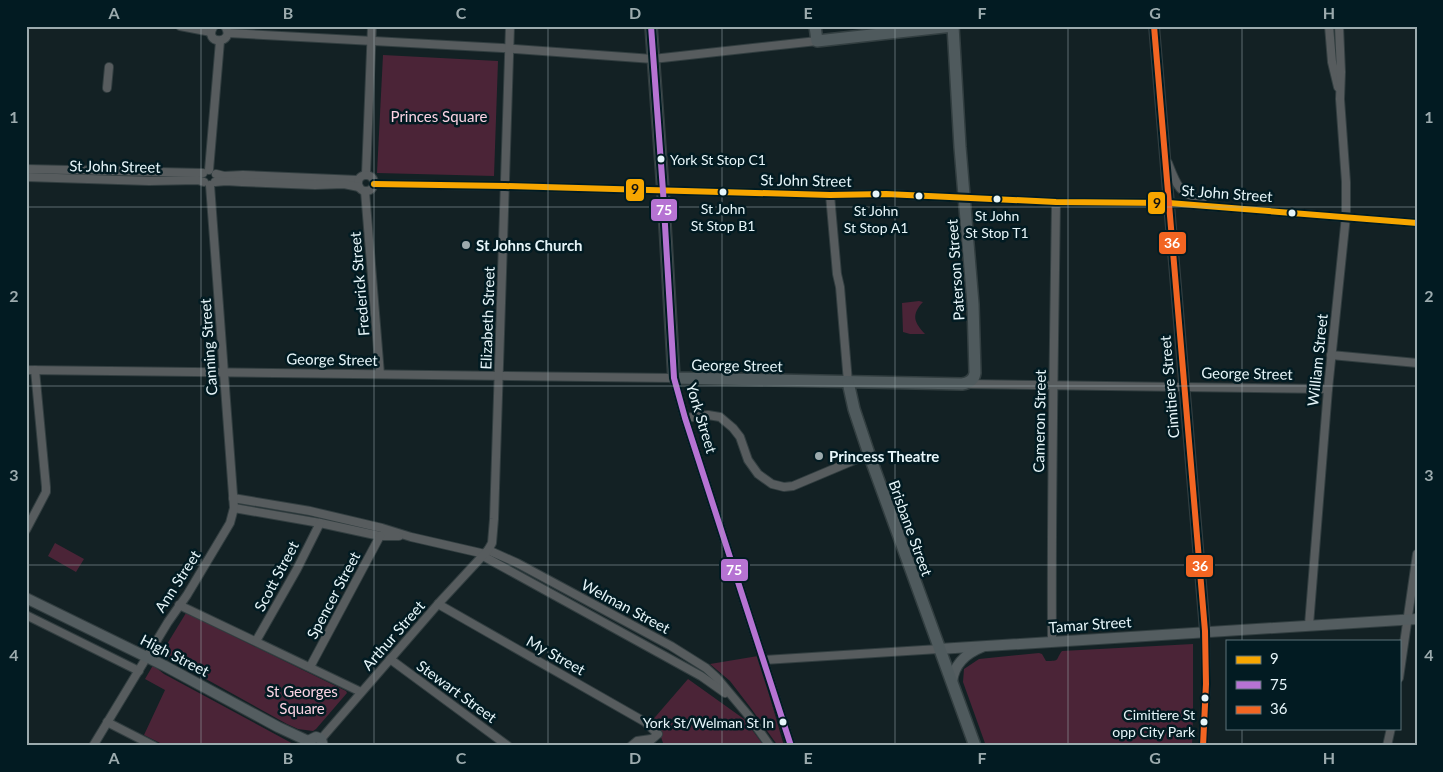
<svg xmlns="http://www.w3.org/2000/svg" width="1443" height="772" viewBox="0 0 1443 772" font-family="Lato,sans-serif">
	<rect width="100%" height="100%" fill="#132124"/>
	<g fill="#4b2437">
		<polygon points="383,55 498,61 494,176 377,173"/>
		<path d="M919 301 923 302C911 315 914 322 925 334H910L903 332 902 303Z"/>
		<polygon points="55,543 84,559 76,572 48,556"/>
		<polygon points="186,613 346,691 347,693 316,729 313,731 298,729 287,724 161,654"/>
		<path d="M1193 644V717L1192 746H986L963 682 964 669 979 659 1039 653 1042 654 1046 661C1061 661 1055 660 1062 651Z"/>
		<polygon points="758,656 784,746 778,746 750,707 730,681 710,664"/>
		<polygon points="154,666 164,674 297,746 166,746 144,735 165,690 145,679 152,667"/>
		<polygon points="688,679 744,719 764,746 664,746 661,737 650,723"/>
	</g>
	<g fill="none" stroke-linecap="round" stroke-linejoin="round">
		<defs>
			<g id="minor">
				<polyline points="180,26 211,32"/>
				<path d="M214 26C201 45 237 45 225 26"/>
				<polyline points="1329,26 1332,62 1338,87"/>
				<polyline points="228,33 502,48 653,59 817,41"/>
				<polyline points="107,88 109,67"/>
				<path d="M1168 163C1178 189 1178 190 1203 203"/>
				<polyline points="26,169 203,173"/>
				<polyline points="209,170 220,41"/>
				<polyline points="216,174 224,176 243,175 358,180"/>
				<polyline points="366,174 372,26"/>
				<circle cx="366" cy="183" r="8"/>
				<polyline points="26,177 149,181 198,180 204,182"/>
				<polyline points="215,182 226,181 242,182 315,185 344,184 359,187"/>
				<polyline points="374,184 505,186 830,195 886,194 1056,202 1169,203 1417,223"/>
				<polyline points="365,191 380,374"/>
				<polyline points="830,195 837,274 840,287 848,382"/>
				<polyline points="1331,355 1417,363"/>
				<polyline points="26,370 674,378 685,418 791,746"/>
				<polyline points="967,384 1328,389"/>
				<polyline points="685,418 708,415 720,417 733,428 740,437 748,460 758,474 772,484 784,487 793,486 869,454"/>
				<polyline points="233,498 310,511 382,528 411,537 485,554"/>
				<polyline points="234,508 320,523 380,536 399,536"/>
				<polyline points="26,530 46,492 46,487 35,370"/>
				<polyline points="488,550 517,563 671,646 706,668 717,678 748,715 770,746"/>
				<polyline points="483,556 701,676 725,693"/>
				<polyline points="438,604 645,722 658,734 644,746"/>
				<polyline points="179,605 361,692"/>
				<polyline points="26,615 139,671"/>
				<polyline points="1309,625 1328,389 1346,216 1346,182 1340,99 1341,72 1339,26"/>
				<polyline points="256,641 297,569 320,523"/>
				<path d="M1052 641C1051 495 1054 348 1056 202"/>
				<polyline points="390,659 508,746"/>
				<polyline points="764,660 939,649"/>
				<polyline points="310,667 380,536"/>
				<polyline points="1399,678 1417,554"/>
				<polyline points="107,722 154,746"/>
				<polyline points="321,739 438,604 488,550 492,543 494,519 510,26"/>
				<polyline points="93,746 168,622 187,595 230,523 234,508 210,185"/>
				<polyline points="631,746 637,741 651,739"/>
				<polyline points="1203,746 1206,684 1205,631"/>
				<polyline points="1387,746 1391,728"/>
			</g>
			<g id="major">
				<polyline points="1154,26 1205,631"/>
				<polyline points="26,598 165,666 278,727 308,741"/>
				<polyline points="939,649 1417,619"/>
				<path d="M952 682C954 664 965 654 982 647"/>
				<polyline points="307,746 310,740 316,737 321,739 323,746"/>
			</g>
			<g id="highway">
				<path d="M651 26 663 191 674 378 962 384C969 383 974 380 975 373L973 304 960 147 953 26 817 41 815 26"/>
				<polyline points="848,382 854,409 869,454 975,746"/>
			</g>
		</defs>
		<use href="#minor" stroke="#323e40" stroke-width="10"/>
		<use href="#major" stroke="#323e40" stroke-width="12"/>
		<use href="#highway" stroke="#323e40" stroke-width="14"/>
		<use href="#minor" stroke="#575c5e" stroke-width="8"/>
		<use href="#major" stroke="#545d60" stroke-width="10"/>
		<use href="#highway" stroke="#4f5a5d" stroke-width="11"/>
		<defs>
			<polyline id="bus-1" points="374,184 505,186 830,195 886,194 1056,202 1169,203 1417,223"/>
			<polyline id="bus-2" points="651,26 663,191 674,378 685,418 791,746"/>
			<polyline id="bus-3" points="1154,26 1205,631 1206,684 1203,746"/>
		</defs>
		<use href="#bus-1" stroke="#021b22" stroke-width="10"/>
		<use href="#bus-2" stroke="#021b22" stroke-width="10"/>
		<use href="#bus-3" stroke="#021b22" stroke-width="10"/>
		<use href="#bus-1" stroke="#f7a600" stroke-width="6"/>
		<use href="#bus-2" stroke="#b673d3" stroke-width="6"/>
		<use href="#bus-3" stroke="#f26522" stroke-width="6"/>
	</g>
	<path fill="none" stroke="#9cabae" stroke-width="1" stroke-opacity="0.55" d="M201 26V746M374 26V746M548 26V746M722 26V746M895 26V746M1068 26V746M1242 26V641M26 207H1417M26 386H1417M26 565H1417M1242 728V746"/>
	<g fill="#e6f5f9" stroke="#021b22" stroke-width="2">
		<circle cx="661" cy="159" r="4.5"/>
		<circle cx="723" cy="192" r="4.5"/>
		<circle cx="876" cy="194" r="4.5"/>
		<circle cx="919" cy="196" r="4.5"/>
		<circle cx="997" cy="199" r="4.5"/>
		<circle cx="1292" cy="213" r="4.5"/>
		<circle cx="1205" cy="698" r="4.5"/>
		<circle cx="783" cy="722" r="4.5"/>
		<circle cx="1204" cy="722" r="4.5"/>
	</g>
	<g fill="#9cabae" stroke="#021b22" stroke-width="2">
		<circle cx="466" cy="245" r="5"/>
		<circle cx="819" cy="456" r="5"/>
	</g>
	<g text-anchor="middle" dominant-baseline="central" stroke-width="5" stroke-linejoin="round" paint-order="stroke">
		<g font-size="14" fill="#e6f5f9" stroke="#021b22">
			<text x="670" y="159" text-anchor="start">York St Stop C1</text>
			<text x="723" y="208">St John<tspan x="723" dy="17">St Stop B1</tspan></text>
			<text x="876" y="210">St John<tspan x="876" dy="17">St Stop A1</tspan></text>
			<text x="997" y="215">St John<tspan x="997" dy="17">St Stop T1</tspan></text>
			<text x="1195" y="714" text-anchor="end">Cimitiere St<tspan x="1195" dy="17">opp City Park</tspan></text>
			<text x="774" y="722" text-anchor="end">York St/Welman St In</text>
		</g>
		<g font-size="15" fill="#fbd3e3" stroke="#021b22">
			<text x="439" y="116">Princes Square</text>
			<text x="302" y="691">St Georges<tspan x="302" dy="17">Square</tspan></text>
		</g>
		<g font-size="15" fill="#e6f5f9" stroke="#021b22">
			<text transform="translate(115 166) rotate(1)">St John Street</text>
			<text transform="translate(806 180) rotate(1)">St John Street</text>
			<text transform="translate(1227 193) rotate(4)">St John Street</text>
			<text transform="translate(955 270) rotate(-94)">Paterson Street</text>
			<text transform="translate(359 284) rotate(-95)">Frederick Street</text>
			<text transform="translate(487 318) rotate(-88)">Elizabeth Street</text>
			<text transform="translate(208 347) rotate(-94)">Canning Street</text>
			<text transform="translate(332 359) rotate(1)">George Street</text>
			<text transform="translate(1317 360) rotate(-84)">William Street</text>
			<text transform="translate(737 365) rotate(1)">George Street</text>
			<text transform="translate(1247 373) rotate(1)">George Street</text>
			<text transform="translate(1169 387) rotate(-95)">Cimitiere Street</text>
			<text transform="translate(702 418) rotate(73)">York Street</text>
			<text transform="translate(1039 421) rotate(-89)">Cameron Street</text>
			<text transform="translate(911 528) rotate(70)">Brisbane Street</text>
			<text transform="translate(276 576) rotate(-62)">Scott Street</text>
			<text transform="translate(177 581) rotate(-57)">Ann Street</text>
			<text transform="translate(333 595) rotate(-62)">Spencer Street</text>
			<text transform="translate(626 606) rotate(28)">Welman Street</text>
			<text transform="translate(1090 624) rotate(-4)">Tamar Street</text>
			<text transform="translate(393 635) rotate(-49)">Arthur Street</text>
			<text transform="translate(175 655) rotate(27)">High Street</text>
			<text transform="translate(556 655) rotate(29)">My Street</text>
			<text transform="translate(457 691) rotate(36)">Stewart Street</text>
		</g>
		<g font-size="15" font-weight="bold" fill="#e6f5f9" stroke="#021b22" text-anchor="start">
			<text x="476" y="245">St Johns Church</text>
			<text x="829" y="456">Princess Theatre</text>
		</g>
	</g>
	<g stroke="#021b22" stroke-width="2">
		<rect x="625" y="178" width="20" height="24" rx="5" fill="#f7a600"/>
		<rect x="1147" y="191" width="19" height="24" rx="5" fill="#f7a600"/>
		<rect x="650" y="198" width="28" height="24" rx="5" fill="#b673d3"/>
		<rect x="1158" y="231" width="29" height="24" rx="5" fill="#f26522"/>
		<rect x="1185" y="554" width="29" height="24" rx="5" fill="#f26522"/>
		<rect x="720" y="558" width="29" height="24" rx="5" fill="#b673d3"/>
	</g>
	<g font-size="14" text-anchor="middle" font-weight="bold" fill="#fff">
		<text x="664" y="215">75</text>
		<text x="1172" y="248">36</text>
		<text x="1200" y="571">36</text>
		<text x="734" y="575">75</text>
	</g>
	<g font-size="14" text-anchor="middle" font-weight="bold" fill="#111">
		<text x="635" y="194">9</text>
		<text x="1157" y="208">9</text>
	</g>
	<rect width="1443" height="772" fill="none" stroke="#021b22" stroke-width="55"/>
	<rect x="1226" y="640" width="175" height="90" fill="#021b22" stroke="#5d7278"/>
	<rect x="1236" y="656" width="25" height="8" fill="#f7a600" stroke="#5d7278"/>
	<text x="1270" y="664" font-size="15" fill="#e6f5f9">9</text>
	<rect x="1236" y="681" width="25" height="8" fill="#b673d3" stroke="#5d7278"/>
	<text x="1270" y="690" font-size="15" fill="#e6f5f9">75</text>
	<rect x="1236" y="706" width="25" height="8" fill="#f26522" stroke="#5d7278"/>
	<text x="1270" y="714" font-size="15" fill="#e6f5f9">36</text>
	<rect x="28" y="28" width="1388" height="716" fill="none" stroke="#9cabae" stroke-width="2"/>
	<g font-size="16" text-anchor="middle" font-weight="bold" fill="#9cabae">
		<text x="114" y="19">A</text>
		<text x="288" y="19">B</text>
		<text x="461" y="19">C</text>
		<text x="635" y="19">D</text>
		<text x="808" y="19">E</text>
		<text x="982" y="19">F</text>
		<text x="1155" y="19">G</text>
		<text x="1329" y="19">H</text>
		<text x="14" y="123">1</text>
		<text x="1429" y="123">1</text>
		<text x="14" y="302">2</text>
		<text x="1429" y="302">2</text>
		<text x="14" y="481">3</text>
		<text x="1429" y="481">3</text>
		<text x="14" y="661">4</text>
		<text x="1429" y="661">4</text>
		<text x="114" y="764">A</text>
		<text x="288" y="764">B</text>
		<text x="461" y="764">C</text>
		<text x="635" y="764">D</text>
		<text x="808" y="764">E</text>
		<text x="982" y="764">F</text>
		<text x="1155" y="764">G</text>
		<text x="1329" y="764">H</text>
	</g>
</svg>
